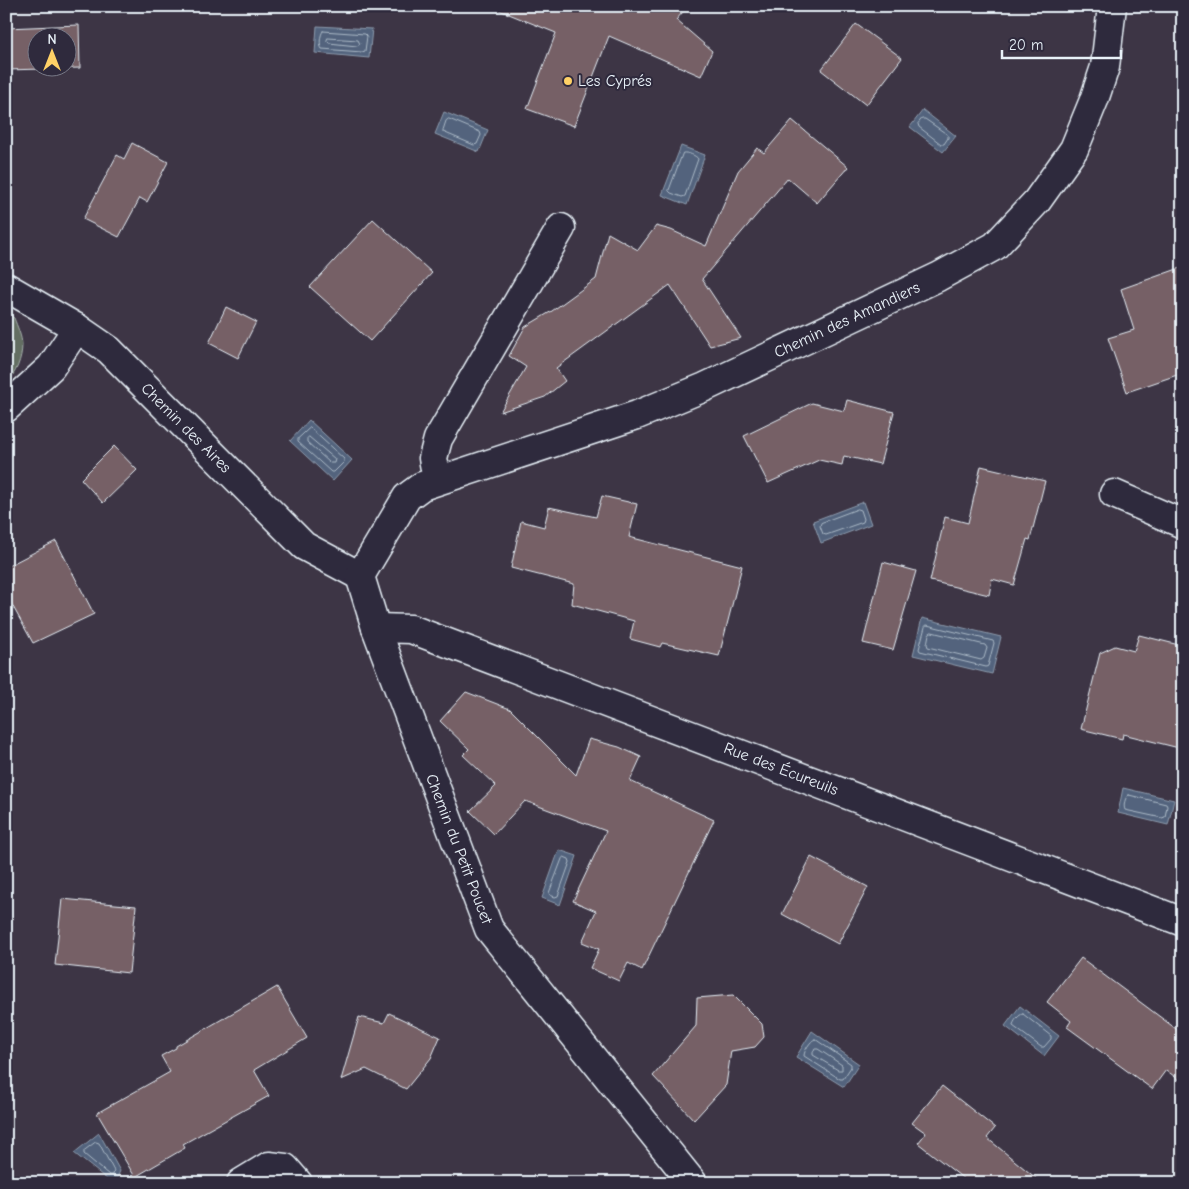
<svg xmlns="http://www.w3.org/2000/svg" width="1189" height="1189" viewBox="0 0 1189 1189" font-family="'Comic Neue',sans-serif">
	<rect width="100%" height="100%" fill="#3d3545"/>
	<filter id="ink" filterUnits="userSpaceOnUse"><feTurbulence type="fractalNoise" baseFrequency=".02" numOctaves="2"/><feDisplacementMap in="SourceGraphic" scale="10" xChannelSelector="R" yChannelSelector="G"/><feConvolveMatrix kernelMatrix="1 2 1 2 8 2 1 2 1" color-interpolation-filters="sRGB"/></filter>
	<g filter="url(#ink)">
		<path fill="#646e62" stroke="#a6b0ad" d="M6 313 14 318C17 326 22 337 22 345 22 358 16 375 6 382Z"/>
		<g fill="#52647d" stroke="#8e9cae">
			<polygon points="317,26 372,29 369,58 315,53"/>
			<polygon points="923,110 956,136 943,152 910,127"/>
			<polygon points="444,112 488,130 479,152 435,134"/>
			<polygon points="681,146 705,155 687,205 662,195"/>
			<polygon points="309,420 352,460 333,481 290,441"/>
			<polygon points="863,502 871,524 821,543 813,521"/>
			<polygon points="922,618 1001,637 992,674 913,655"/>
			<polygon points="1123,788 1174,800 1168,825 1118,813"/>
			<polygon points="559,850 577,856 560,905 542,898"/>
			<polygon points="1020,1006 1059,1036 1044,1056 1005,1026"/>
			<polygon points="812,1031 859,1064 844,1087 796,1057"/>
			<polygon points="99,1133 120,1171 117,1178 108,1180 74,1153"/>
		</g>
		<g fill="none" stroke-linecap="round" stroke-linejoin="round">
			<g stroke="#acb9c7" stroke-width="1">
				<path d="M323 31 365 34 367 36 365 51 362 52 322 49C319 45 320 35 323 31Z"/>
				<polygon points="328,38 358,40 360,44 357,46 329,43 327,41"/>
				<polygon points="449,119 480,132 481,135 477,144 474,145 443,132 443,130 446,121"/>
				<polygon points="922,119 925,119 948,135 948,138 944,144 941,144 919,127 918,124"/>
				<path d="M683 153C687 152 697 156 698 159L685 196 682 197 671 193 669 191Z"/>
				<polygon points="310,428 344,459 344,462 334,472 331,472 298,442 298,439"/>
				<polygon points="309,437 335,459 334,463 330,463 307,442 307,439"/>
				<polygon points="858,509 861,510 864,519 863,522 826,535 823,534 820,526 821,523"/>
				<polygon points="927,625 993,641 994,643 988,666 986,667 920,651 919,649 925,627"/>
				<polygon points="932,632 985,645 987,648 984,658 981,660 928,647 927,644 929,634"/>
				<path d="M1129 795 1166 804 1167 806 1165 817 1162 818 1125 810C1123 806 1125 796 1129 795Z"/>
				<polygon points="564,857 569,859 570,862 558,896 555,897 550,895 549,893 562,859"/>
				<path d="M1023 1014 1051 1036V1039L1044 1047H1041L1013 1026C1013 1022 1019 1014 1023 1014Z"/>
				<path d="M815 1039 851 1064V1067L843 1079H840L804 1056C804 1051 810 1041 815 1039Z"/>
				<polygon points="815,1049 818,1049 842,1065 842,1070 838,1070 813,1055 813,1052"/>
				<polygon points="96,1142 99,1143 114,1171 113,1175 109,1175 84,1154 84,1151"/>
			</g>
		</g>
		<g fill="#766066" stroke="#e8f1f8" fill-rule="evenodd">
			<polygon points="494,6 688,6 676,20 712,51 701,76 609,36 574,126 527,109 556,33 494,8"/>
			<polygon points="856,24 902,58 866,105 821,70"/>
			<path d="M79 25 80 68 6 70V28ZM38 38H68V68H38Z"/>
			<polygon points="792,120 848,167 817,203 788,178 702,279 741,338 710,346 670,285 556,368 565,381 545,397 500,412 526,367 509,356 525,327 552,311 596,279 608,233 638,250 656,226 671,230 706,246 738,171 757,148 764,153"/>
			<polygon points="132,143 168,162 147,202 140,198 119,237 83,219 117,155 124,159"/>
			<polygon points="373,219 432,273 370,341 310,287"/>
			<polygon points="1183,267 1183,373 1127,392 1108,338 1134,330 1121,289"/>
			<polygon points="226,307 256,322 238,358 209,343"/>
			<polygon points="847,400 894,412 880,464 844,456 842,465 819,460 768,483 744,436 812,403 844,411"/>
			<polygon points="114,446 137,470 103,503 81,479"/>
			<polygon points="981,466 1045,481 1030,540 1027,539 1014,585 992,579 989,595 930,581 945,517 968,523"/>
			<polygon points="602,496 637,504 629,537 742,566 719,656 662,643 660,647 630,639 634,621 572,604 574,584 511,568 521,521 544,527 549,507 596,517"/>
			<polygon points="56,541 94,614 33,643 6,594 6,567"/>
			<polygon points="883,562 916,571 893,650 863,643"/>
			<polygon points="1139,635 1183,646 1183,749 1123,734 1122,739 1081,729 1100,653 1115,646 1134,651"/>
			<polygon points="466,692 510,709 576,775 589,739 619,747 641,757 630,781 714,820 642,970 628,963 619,981 590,968 599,949 582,942 596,911 573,901 606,831 525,801 494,834 470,811 496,786 463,755 469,749 440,721"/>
			<polygon points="811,857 868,887 838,944 782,914"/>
			<polygon points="62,899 136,906 129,973 55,965"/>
			<polygon points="1081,958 1183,1034 1183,1083 1166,1070 1152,1089 1067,1027 1071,1021 1047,1002"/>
			<polygon points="277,987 307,1038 254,1070 269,1096 183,1144 185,1148 135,1177 97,1113 170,1072 161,1056 176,1048 176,1046"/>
			<polygon points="733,995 762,1024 764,1037 755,1047 731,1051 726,1085 694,1120 653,1076 696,1026 697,998"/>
			<polygon points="389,1013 440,1037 431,1058 406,1089 366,1069 341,1080 359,1017 384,1023"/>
			<polygon points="942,1086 995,1128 987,1138 1042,1183 969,1183 918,1143 926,1133 912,1123"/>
		</g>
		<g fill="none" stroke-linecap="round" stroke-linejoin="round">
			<defs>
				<g id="minor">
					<polyline points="6,287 77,328 109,350 304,546 360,576"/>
					<polyline points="6,408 51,367 77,328"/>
					<polyline points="437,480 433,458 438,439 561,228"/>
					<polyline points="1114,494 1183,524"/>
					<polyline points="360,576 407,497 422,486 637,415 705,387 938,277 995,246 1037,201 1074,149 1094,100 1105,67 1112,6"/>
					<polyline points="360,576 376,628 489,929 693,1183"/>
					<polyline points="376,628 411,629 1183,922"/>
					<polyline points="241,1183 269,1166 285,1168 298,1183"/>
				</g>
			</defs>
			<use href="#minor" stroke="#e8f1f8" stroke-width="31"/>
			<use href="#minor" stroke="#2f2a3d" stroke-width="28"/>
		</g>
	</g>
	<circle fill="#ffd166" stroke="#2f2a3d" stroke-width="2" cx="568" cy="81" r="5"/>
	<g text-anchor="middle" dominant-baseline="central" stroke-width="4" stroke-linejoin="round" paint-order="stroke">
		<g font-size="16" fill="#e8f1f8" stroke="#2f2a3d" text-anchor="start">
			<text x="578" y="81">Les Cyprés</text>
		</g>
		<g font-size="16" fill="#e8f1f8" stroke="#2f2a3d">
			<text transform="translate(847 320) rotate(-25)">Chemin des Amandiers</text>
			<text transform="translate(186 428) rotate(45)">Chemin des Aires</text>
			<text transform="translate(781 769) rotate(21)">Rue des Écureuils</text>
			<text transform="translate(459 849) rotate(69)">Chemin du Petit Poucet</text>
		</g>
	</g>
	<rect width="1189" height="1189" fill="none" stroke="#2f2a3d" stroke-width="25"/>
	<rect x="12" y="12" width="1164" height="1164" fill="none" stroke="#e8f1f8" stroke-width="2" filter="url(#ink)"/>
	<g transform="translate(52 52)"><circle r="24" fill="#2f2a3d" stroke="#797a88"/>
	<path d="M0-4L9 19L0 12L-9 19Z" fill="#ffd166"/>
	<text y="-8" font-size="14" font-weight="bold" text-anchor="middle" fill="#e8f1f8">N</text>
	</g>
	<path d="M1002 50v8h119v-8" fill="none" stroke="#e8f1f8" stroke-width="2.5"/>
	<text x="1009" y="50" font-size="15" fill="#e8f1f8" stroke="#2f2a3d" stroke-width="4" paint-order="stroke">20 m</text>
</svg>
